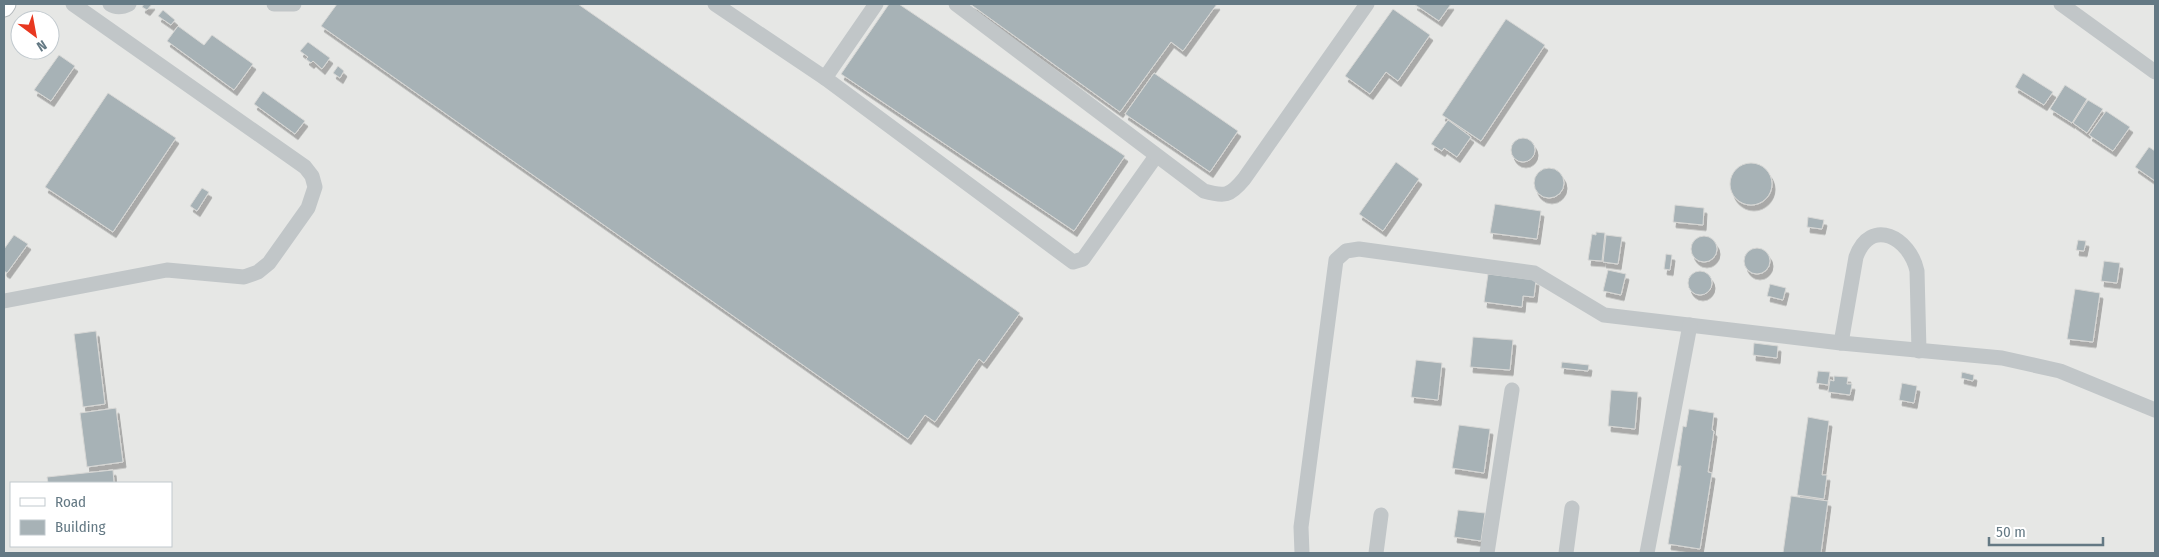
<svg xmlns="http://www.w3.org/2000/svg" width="2159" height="557" viewBox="0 0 2159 557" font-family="'Fira Sans Condensed',sans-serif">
	<defs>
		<filter id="shadow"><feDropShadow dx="3" dy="5.5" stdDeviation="0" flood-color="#0004"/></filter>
	</defs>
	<rect width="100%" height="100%" fill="#f6f5f2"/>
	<path fill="#e6e7e5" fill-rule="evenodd" d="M4 4H2155V553H4ZM20 20H50V50H20ZM11 483H171V546H11Z"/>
	<g fill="#a7b2b6" stroke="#d7d7d5" filter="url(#shadow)">
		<polygon points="144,4 152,4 147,10 142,7"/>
		<polygon points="337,4 578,4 1020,313 984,363 979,359 935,422 925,415 908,439 321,26"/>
		<polygon points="889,4 899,4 1125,156 1074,231 841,74"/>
		<polygon points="970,4 1217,4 1183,51 1171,42 1120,112"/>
		<polygon points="1414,4 1451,4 1439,21"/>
		<polygon points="1393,9 1430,35 1398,81 1386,72 1370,94 1345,76"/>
		<polygon points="163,10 175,20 171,25 158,16"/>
		<polygon points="1506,19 1545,45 1481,141 1442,115"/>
		<polygon points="178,26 204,45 212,35 253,64 234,90 167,41"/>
		<polygon points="308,42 330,58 322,69 313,61 311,63 306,59 308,57 300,51"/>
		<polygon points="59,55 75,66 51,101 34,90"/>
		<polygon points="338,66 344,71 340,78 333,73"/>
		<polygon points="1154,73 1238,131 1210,172 1125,114"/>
		<polygon points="2023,73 2053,92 2044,105 2015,87"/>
		<polygon points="2065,85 2087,99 2072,123 2050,109"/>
		<polygon points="263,91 305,121 295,134 254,104"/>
		<polygon points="108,93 176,138 113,232 45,187"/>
		<polygon points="2088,100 2103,109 2087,133 2073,123"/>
		<polygon points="2106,111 2130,127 2113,151 2089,135"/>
		<polygon points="1448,120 1471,137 1457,157 1444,148 1442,151 1431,144"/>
		<circle cx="1523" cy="150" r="12"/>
		<polygon points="2149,147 2155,151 2155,181 2135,167"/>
		<polygon points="1396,162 1419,179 1383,231 1359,214"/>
		<circle cx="1751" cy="184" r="21"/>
		<circle cx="1549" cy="183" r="15"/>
		<polygon points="202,188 209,192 197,211 190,206"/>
		<polygon points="1495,204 1541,211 1537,239 1490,233"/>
		<polygon points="1675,205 1704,208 1703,225 1673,222"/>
		<polygon points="1808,217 1824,220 1822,229 1807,227"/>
		<polygon points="1596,232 1605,233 1602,261 1588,260 1592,234 1596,235"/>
		<polygon points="14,235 28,244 7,273 4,271 4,249"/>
		<polygon points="1606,235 1622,237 1618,264 1603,262"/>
		<circle cx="1704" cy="249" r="13"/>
		<polygon points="2078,240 2086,241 2084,251 2076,250"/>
		<circle cx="1757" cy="261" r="13"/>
		<polygon points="1666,254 1672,255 1670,270 1664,269"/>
		<polygon points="2104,261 2120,263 2117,283 2101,281"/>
		<polygon points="1608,270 1626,274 1621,295 1603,291"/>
		<circle cx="1700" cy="283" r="12"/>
		<polygon points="1488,274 1536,280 1534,297 1523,296 1522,307 1484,302"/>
		<polygon points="1770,284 1786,288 1783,300 1767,296"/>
		<polygon points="2075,289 2100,293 2093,342 2067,339"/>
		<polygon points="96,331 105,404 83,407 74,334"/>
		<polygon points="1473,337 1513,340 1510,370 1470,367"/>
		<polygon points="1754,343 1778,346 1777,358 1753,355"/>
		<polygon points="1416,360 1442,363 1438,400 1411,397"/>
		<polygon points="1562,362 1589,365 1588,371 1561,368"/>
		<polygon points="1818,371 1830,372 1828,385 1816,383"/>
		<polygon points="1962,372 1974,375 1973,381 1961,378"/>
		<polygon points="1834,376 1848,377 1847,384 1852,384 1850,395 1828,392 1830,380 1834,381"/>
		<polygon points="1902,383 1917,386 1914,403 1899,400"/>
		<polygon points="1611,390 1638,392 1635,429 1608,426"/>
		<polygon points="116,408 123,462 87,467 80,413"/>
		<polygon points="1689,409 1714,413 1712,430 1714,431 1708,472 1712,473 1700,549 1668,544 1681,466 1677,466 1683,426 1686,427"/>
		<polygon points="1808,417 1829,421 1822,475 1827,475 1824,499 1797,495"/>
		<polygon points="1459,425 1490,429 1484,473 1452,468"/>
		<polygon points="113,470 114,483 48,483 47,477"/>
		<polygon points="1791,496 1828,501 1821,553 1783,553"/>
		<polygon points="1458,510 1485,513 1481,541 1454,537"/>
	</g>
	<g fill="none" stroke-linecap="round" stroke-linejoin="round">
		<defs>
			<polyline id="major" points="4,7 6,4"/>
		</defs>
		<use href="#major" stroke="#b4b9bc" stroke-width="21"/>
		<g stroke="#c1c6c8" stroke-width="15">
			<path d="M110 4C116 8 123 7 129 4"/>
			<polyline points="274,4 294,4"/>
			<polyline points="715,4 825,78 1073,262 1083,259 1156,156"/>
			<path d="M956 4 1204 191C1225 197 1230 196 1244 179L1367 4"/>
			<polyline points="2061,4 2155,72"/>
			<polyline points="825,78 876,4"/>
			<polyline points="4,301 167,270 244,277 258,272 269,263 308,208 315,187 312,176 305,167 73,4"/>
			<path d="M1841 343 1856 257C1871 216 1910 238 1917 271L1919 351"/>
			<polyline points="1302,553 1301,527 1336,260 1346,251 1359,249 1534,273 1604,315 1841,343 2002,358 2060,371 2155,410"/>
			<polyline points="1376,553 1381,515"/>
			<polyline points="1487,553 1512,390"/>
			<polyline points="1566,553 1572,508"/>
			<polyline points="1647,553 1690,325"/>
		</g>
		<use href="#major" stroke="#fff" stroke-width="19"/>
	</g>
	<rect width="2159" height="557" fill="none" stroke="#647984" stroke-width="10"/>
	<rect x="10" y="482" width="162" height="65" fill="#ffffff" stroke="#c1c9ce"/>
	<rect x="20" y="498" width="25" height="8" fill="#ffffff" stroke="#c1c9ce"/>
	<text x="55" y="507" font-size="15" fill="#647984">Road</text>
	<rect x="20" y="520" width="25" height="15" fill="#a7b2b6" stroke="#c1c9ce"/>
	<text x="55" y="532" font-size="15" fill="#647984">Building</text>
	<g transform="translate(35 35) rotate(148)"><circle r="24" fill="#ffffff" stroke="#c1c9ce"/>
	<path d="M0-4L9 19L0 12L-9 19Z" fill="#e83820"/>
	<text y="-8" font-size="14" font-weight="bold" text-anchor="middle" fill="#647984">N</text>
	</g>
	<path d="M1989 537v8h114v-8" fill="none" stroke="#647984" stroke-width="2.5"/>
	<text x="1996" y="537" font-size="15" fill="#647984" stroke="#ffffff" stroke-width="4" paint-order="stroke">50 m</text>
</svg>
